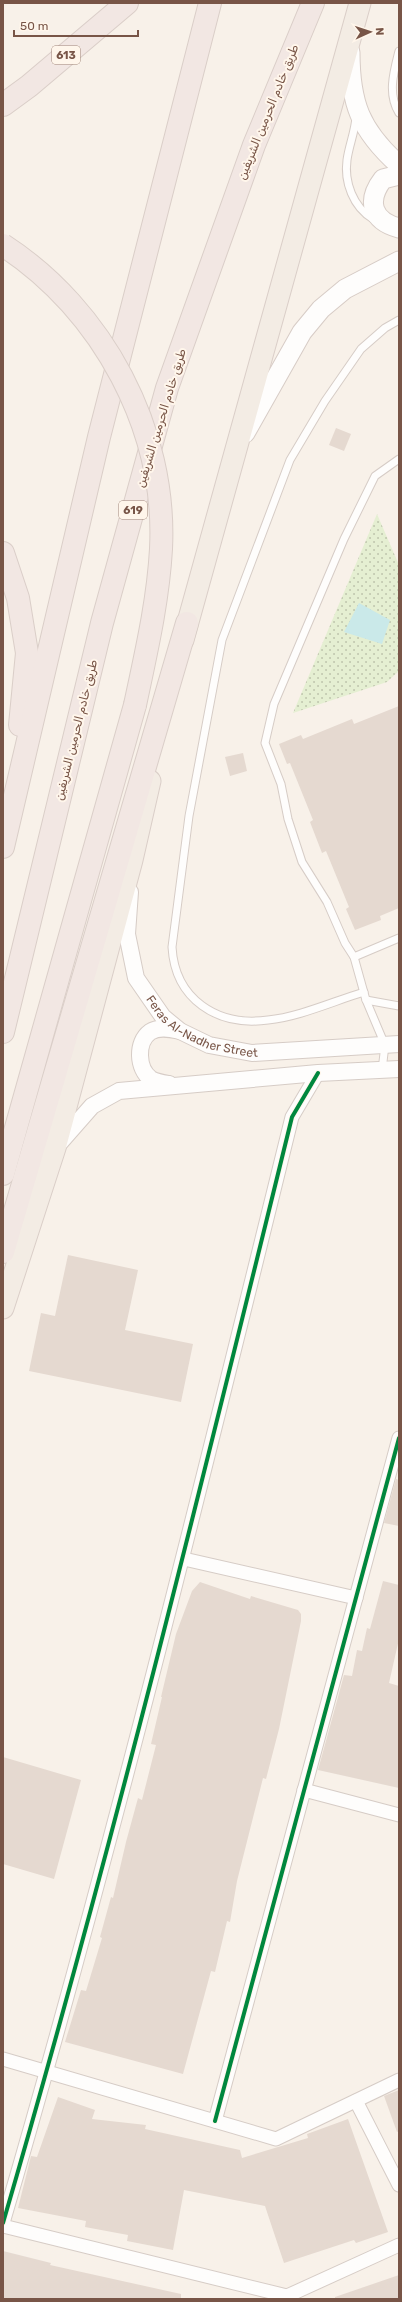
<svg xmlns="http://www.w3.org/2000/svg" width="402" height="2302" viewBox="0 0 402 2302" font-family="Rubik,'Noto Naskh Arabic',sans-serif">
	<defs>
		<pattern id="park-dots" width="8" height="8" patternUnits="userSpaceOnUse"><rect width="8" height="8" fill="#e5efd2"/><path d="M2 2h.1M6 6h.1" fill="none" stroke="#bec4ac" stroke-width="1.8" stroke-linecap="round"/></pattern>
	</defs>
	<rect width="100%" height="100%" fill="#f8f1e9"/>
	<polygon fill="url(#park-dots)" points="377,514 399,565 399,671 387,682 293,713"/>
	<polygon fill="#cae9e9" points="359,603 390,620 382,644 344,632"/>
	<g fill="#e5d9d0">
		<polygon points="336,428 351,434 344,451 329,445"/>
		<polygon points="399,706 399,908 380,916 381,920 355,930 346,909 349,907 326,851 322,853 310,822 313,820 290,763 287,764 279,744 301,735 303,739 352,719 354,724"/>
		<polygon points="243,753 247,771 230,776 225,757"/>
		<polygon points="68,1255 138,1270 125,1330 193,1344 181,1402 29,1371 41,1313 55,1316"/>
		<polygon points="396,1479 399,1480 399,1526 384,1523"/>
		<polygon points="383,1581 399,1585 399,1639 389,1683 399,1686 399,1788 318,1770 344,1675 352,1676 357,1650 362,1651 367,1628 370,1629"/>
		<polygon points="200,1582 250,1599 251,1596 298,1610 301,1614 301,1621 279,1729 266,1779 263,1778 237,1881 230,1922 227,1921 215,1972 211,1971 183,2074 65,2042 81,1990 86,1991 102,1938 100,1937 111,1897 113,1898 126,1842 138,1798 142,1800 156,1745 151,1744 162,1697 161,1697 176,1634 192,1591"/>
		<polygon points="3,1757 81,1780 54,1879 3,1864"/>
		<polygon points="399,2090 399,2131 397,2132 384,2096"/>
		<polygon points="58,2097 95,2110 92,2119 146,2125 145,2129 240,2150 242,2158 308,2138 307,2134 348,2119 388,2232 356,2243 354,2240 284,2263 265,2206 184,2190 173,2250 127,2241 128,2235 85,2227 86,2221 18,2208 31,2156 37,2157"/>
		<polygon points="3,2251 51,2263 50,2265 181,2294 181,2299 3,2299"/>
		<polygon points="399,2275 399,2299 335,2299 335,2297"/>
	</g>
	<g fill="none" stroke-linecap="round" stroke-linejoin="round">
		<defs>
			<g id="service">
				<path d="M399 51C394 71 387 94 399 113"/>
				<path d="M356 117C355 132 349 145 347 160 344 182 353 207 373 219"/>
				<polyline points="354,957 399,938"/>
				<path d="M364 992C334 1001 299 1017 268 1020 217 1027 175 999 172 947L189 816 222 640 290 460 325 401 361 349 385 328 399 320"/>
				<polyline points="366,1000 399,1006"/>
				<polyline points="382,1070 385,1045 366,1000 354,957 345,943 327,902 302,862 288,819 281,784 265,743 274,704 344,539 375,476 399,459"/>
			</g>
			<g id="minor">
				<polyline points="184,1559 356,1598"/>
				<polyline points="304,1790 399,1815"/>
				<polyline points="3,2059 276,2139 399,2080"/>
				<polyline points="356,2101 399,2185"/>
				<polyline points="215,2121 399,1438"/>
				<path d="M3 2223C110 1857 201 1487 292 1117L318 1073"/>
				<polyline points="3,2226 287,2296 399,2245"/>
			</g>
			<g id="tertiary">
				<path id="s1" d="M130 892 127 934 136 978 163 1017 180 1031 209 1045 252 1053 399 1044"/>
				<path d="M169 1084C163 1083 156 1082 151 1079 137 1069 136 1042 150 1032 159 1026 171 1029 180 1031"/>
				<polyline points="56,1147 92,1106 119,1091 318,1073 399,1069"/>
			</g>
			<g id="secondary">
				<path d="M350 52C350 103 360 130 399 165"/>
				<path d="M399 175 383 179C366 201 372 221 399 228"/>
				<polyline points="245,433 302,332 321,309 345,289 399,261"/>
			</g>
			<g id="primary">
				<polyline points="183,640 360,3"/>
				<polyline points="3,1308 55,1148 132,860 150,781"/>
			</g>
			<g id="motorway">
				<polyline points="3,105 29,86 127,3"/>
				<polyline points="3,553 18,598 27,653 20,725"/>
				<polyline points="3,847 99,437 210,3"/>
				<polyline points="3,1032 102,623 167,388 254,145 313,3"/>
				<polyline points="3,1174 135,705"/>
				<polyline points="3,1252 187,623"/>
			</g>
		</defs>
		<use href="#service" stroke="#d6ccc6" stroke-width="9"/>
		<use href="#minor" stroke="#d6ccc6" stroke-width="15"/>
		<use href="#tertiary" stroke="#d6ccc6" stroke-width="18"/>
		<use href="#secondary" stroke="#d7ccc6" stroke-width="21"/>
		<use href="#primary" stroke="#dacec8" stroke-width="23"/>
		<use href="#motorway" stroke="#dacec8" stroke-width="24"/>
		<use href="#service" stroke="#fefdfc" stroke-width="7"/>
		<use href="#minor" stroke="#fefdfc" stroke-width="13"/>
		<use href="#tertiary" stroke="#fefdfc" stroke-width="16"/>
		<use href="#secondary" stroke="#fefdfc" stroke-width="19"/>
		<use href="#primary" stroke="#f3ece4" stroke-width="21"/>
		<use href="#motorway" stroke="#f2e7e3" stroke-width="22"/>
		<defs>
			<path id="motorway-bridge" d="M3 245C103 310 167 430 161 549 158 602 146 653 135 705"/>
		</defs>
		<use href="#motorway-bridge" stroke="#dacec8" stroke-width="24" stroke-linecap="butt"/>
		<use href="#motorway-bridge" stroke="#f2e7e3" stroke-width="22"/>
		<defs>
			<g id="cycleway">
				<polyline points="215,2121 399,1438"/>
				<path d="M3 2223C110 1857 201 1487 292 1117L318 1073"/>
			</g>
		</defs>
		<use href="#cycleway" stroke="#fff6eb" stroke-width="6"/>
		<use href="#cycleway" stroke="#00873e" stroke-width="4"/>
	</g>
	<g text-anchor="middle" dominant-baseline="central" stroke-width="4" stroke-linejoin="round" paint-order="stroke">
		<g fill="#fff6eb" stroke="#a08578" stroke-width="1">
			<rect x="52" y="46" width="28" height="18" rx="3"/>
			<rect x="119" y="501" width="28" height="18" rx="3"/>
		</g>
		<g font-size="11" font-weight="bold" fill="#785547">
			<text x="66" y="55">613</text>
			<text x="133" y="510">619</text>
		</g>
		<g font-size="12" fill="#785547" stroke="#fff6eb">
			<text transform="translate(268 112) rotate(-68)">طريق خادم الحرمين الشريفين</text>
			<text transform="translate(161 418) rotate(-73)">طريق خادم الحرمين الشريفين</text>
			<text transform="translate(76 730) rotate(-76)">طريق خادم الحرمين الشريفين</text>
			<text stroke="none"><textPath href="#s1" startOffset="174">Feras Al-Nadher Street</textPath></text>
		</g>
	</g>
	<rect width="402" height="2302" fill="none" stroke="#785547" stroke-width="8"/>
	<g transform="translate(370 32) rotate(87)" stroke="#fff6eb" stroke-width="3" paint-order="stroke">
	<path d="M0-3L7 15L0 10L-7 15Z" fill="#785547"/>
	<text y="-6" font-size="11" font-weight="bold" text-anchor="middle" fill="#785547">N</text>
	</g>
	<path d="M14 30v6h124v-6" fill="none" stroke="#785547" stroke-width="2"/>
	<text x="20" y="30" font-size="12" fill="#785547" stroke="#fff6eb" stroke-width="3" paint-order="stroke">50 m</text>
</svg>
